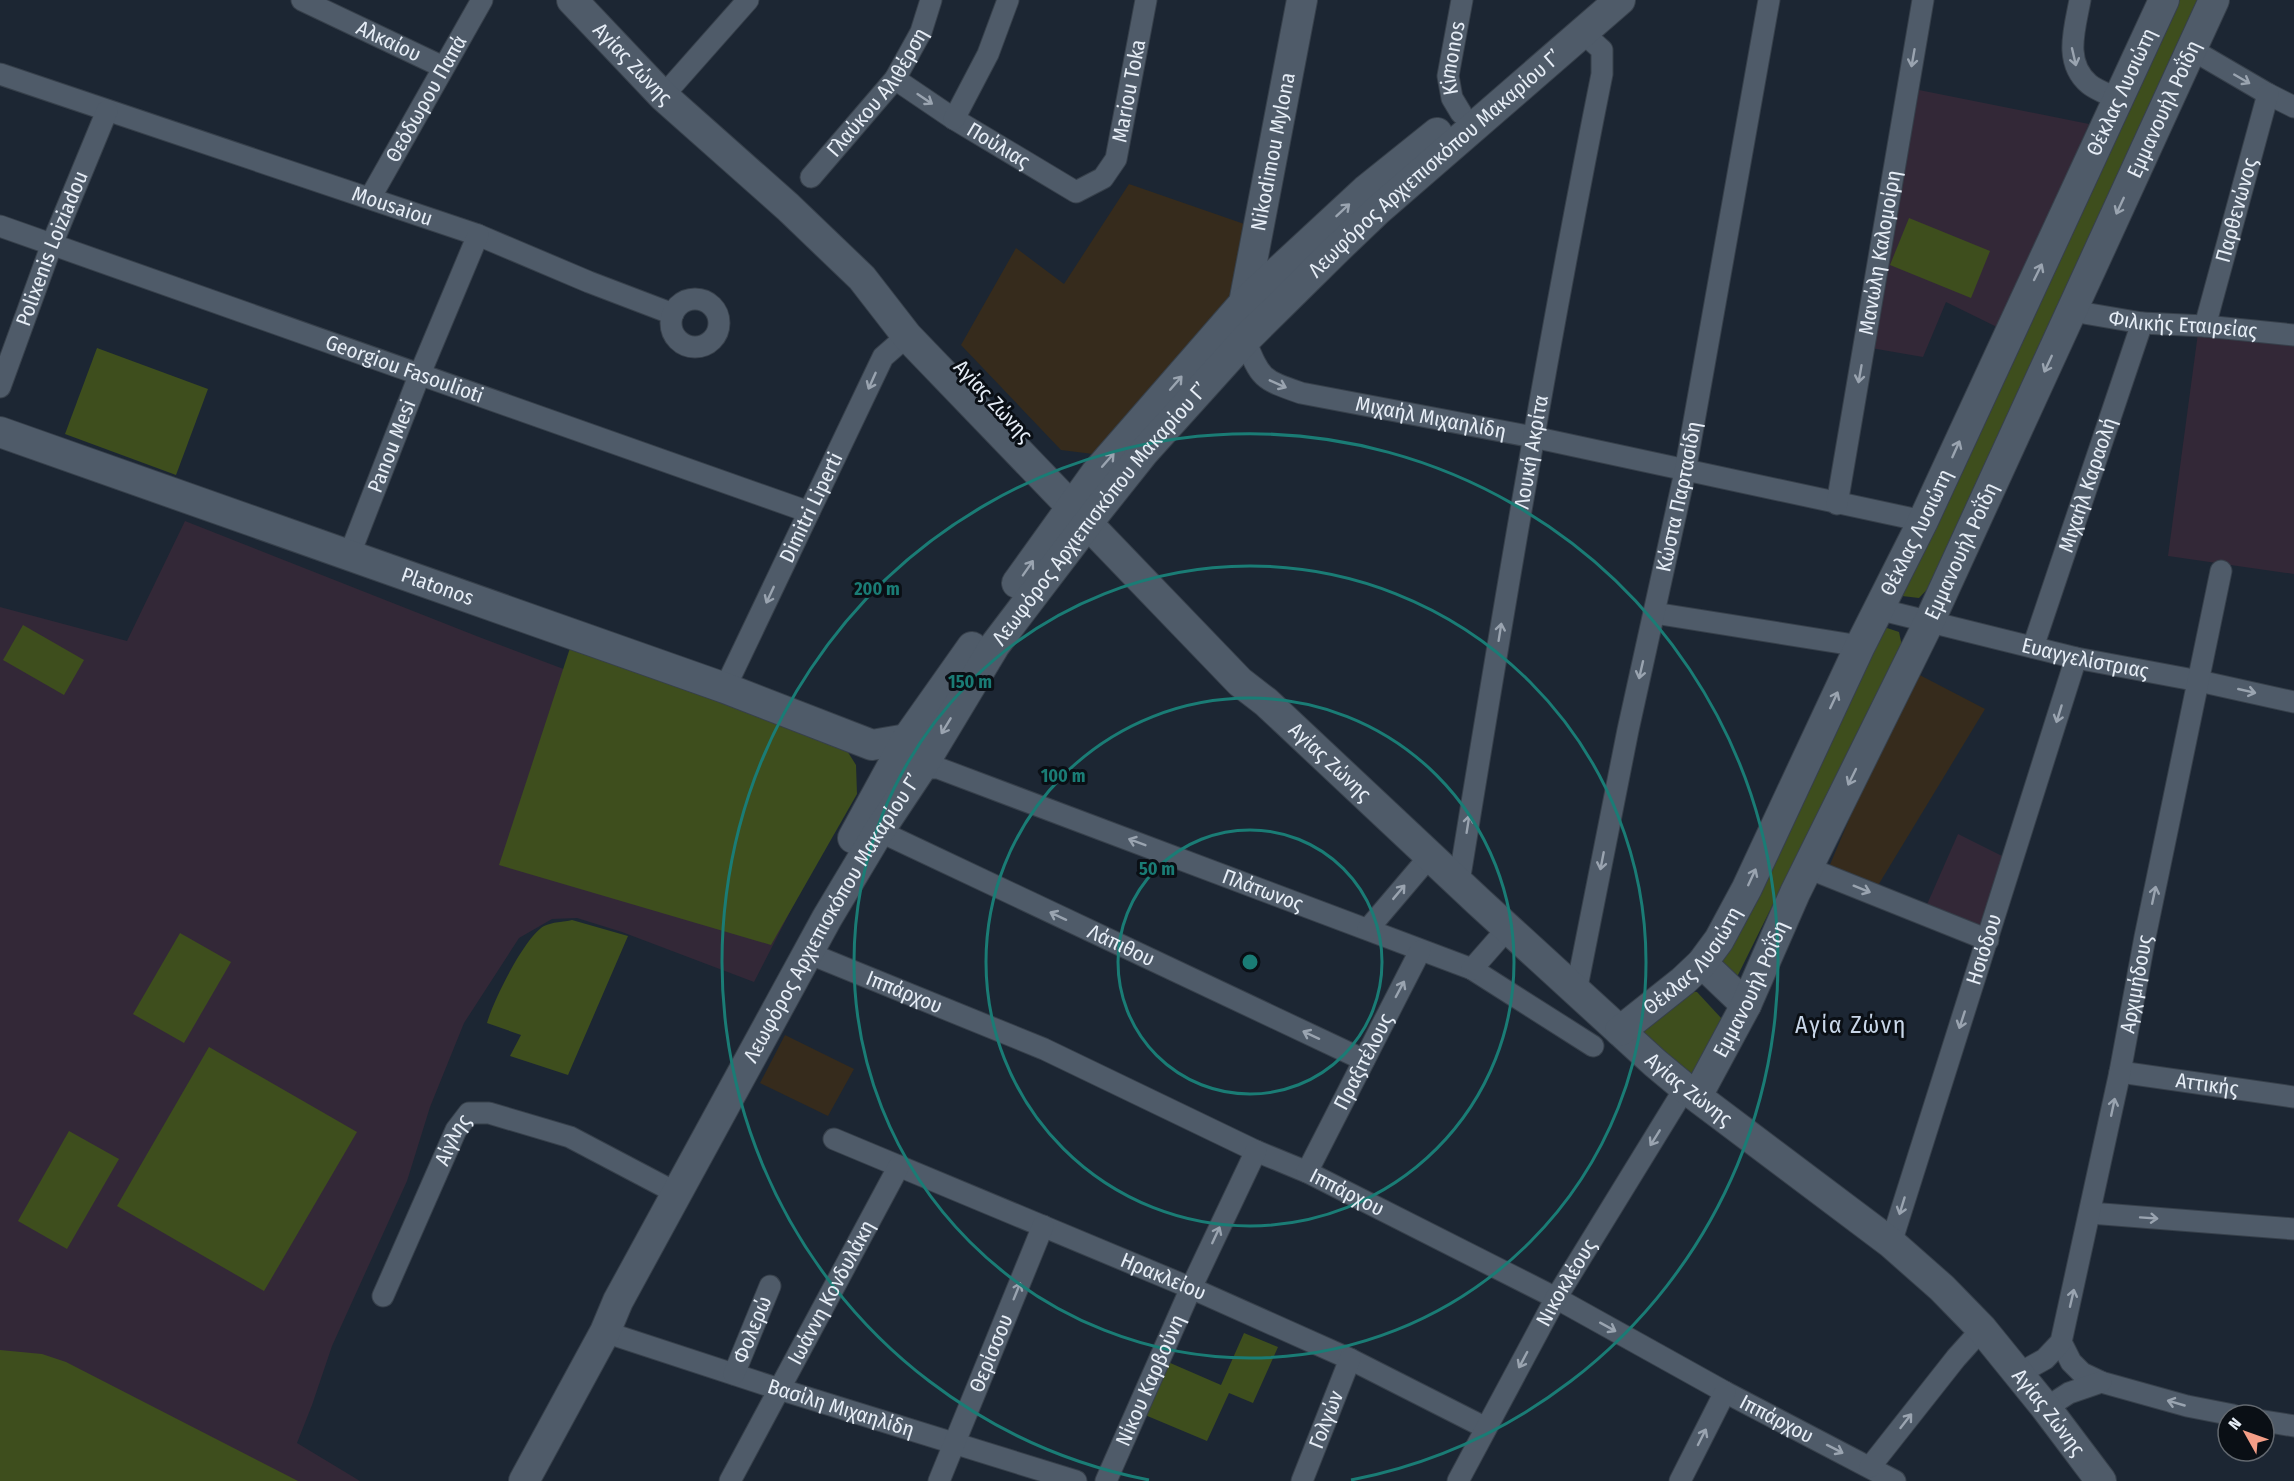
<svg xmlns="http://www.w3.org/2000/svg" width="2294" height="1481" viewBox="0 0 2294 1481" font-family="'Fira Sans Condensed',sans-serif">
	<rect width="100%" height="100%" fill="#1c2633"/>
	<g fill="#362b1c">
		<polygon points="1129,184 1250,226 1234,303 1093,454 1061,450 961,345 1016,248 1064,284"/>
		<polygon points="1912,671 1985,709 1871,897 1826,874"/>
		<polygon points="785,1035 854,1069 828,1116 760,1083"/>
	</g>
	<g fill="#332837">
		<polygon points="1919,90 2089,124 2001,329 1946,302 1923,357 1871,348"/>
		<polygon points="2198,333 2294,342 2294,574 2168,556"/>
		<polygon points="185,521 479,637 839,773 846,791 796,900 754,982 622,932 577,918 552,919 519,938 464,1023 430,1107 407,1181 332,1346 312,1405 297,1443 360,1481 0,1481 0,607 127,641"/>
		<polygon points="1958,834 2006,858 1987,924 1976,928 1925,909"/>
	</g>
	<g fill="#3e4e1d">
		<polygon points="2175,0 2204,0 1933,583 1919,598 1902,596 1899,590"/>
		<polygon points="1909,218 1990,251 1971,298 1890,265"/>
		<polygon points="97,348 208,389 176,475 65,434"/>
		<polygon points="23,625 84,660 64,695 3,660"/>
		<polygon points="1887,628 1899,632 1902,646 1787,894 1779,892 1737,977 1718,968 1881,630"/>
		<polygon points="571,645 846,749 856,765 857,794 771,945 499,865"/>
		<path d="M572 920 628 936 568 1075 510 1056 521 1035 487 1023C493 1001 524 938 544 926 552 922 564 922 572 920Z"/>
		<polygon points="180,933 231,962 184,1043 133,1014"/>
		<polygon points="1690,991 1697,992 1722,1019 1717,1031 1695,1073 1689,1074 1638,1036"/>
		<polygon points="209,1047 357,1132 264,1291 117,1206"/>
		<polygon points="69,1131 119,1159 67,1249 18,1221"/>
		<polygon points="1244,1333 1278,1347 1253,1403 1229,1393 1207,1441 1145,1415 1168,1362 1221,1385"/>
		<polygon points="0,1350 42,1354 66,1362 298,1481 0,1481"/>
	</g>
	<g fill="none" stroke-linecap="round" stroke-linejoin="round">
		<defs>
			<g id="street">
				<path id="s1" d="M302 0 443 67"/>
				<path d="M2080 0C2075 28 2063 62 2089 84 2096 90 2108 94 2118 99"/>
				<polyline points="2191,49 2268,94 2294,107"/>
				<path id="s2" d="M0 74 478 235 589 282 673 314"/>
				<path id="s3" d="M895 79 954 119 1076 192 1103 178 1116 159 1146 0"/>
				<polyline points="663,96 748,0"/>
				<path id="s4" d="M1461 113 1452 98 1448 76 1462 0"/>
				<polyline points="954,119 988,54 1008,0"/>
				<path id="s5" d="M811 177 895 79 921 32 931 0"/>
				<path id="s6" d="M370 198 482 0"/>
				<path id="s7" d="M0 226 809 512"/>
				<circle cx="695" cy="323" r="24"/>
				<path id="s8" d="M2072 311 2142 323 2205 326 2294 335"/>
				<path id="s9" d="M2205 326 2268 94"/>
				<path id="s10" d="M1245 340C1261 379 1261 379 1301 393L1533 437 1923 521"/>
				<path id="s11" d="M0 387 52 244 107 111"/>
				<path id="s12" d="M1837 504 1923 0"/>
				<path id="s13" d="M349 556 419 376 478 235"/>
				<path id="s14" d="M1878 609 2076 658 2199 681 2294 702"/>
				<polyline points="1654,613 1860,646"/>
				<path id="s15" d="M2033 647 2142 323"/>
				<path id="s16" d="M725 688 883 357 907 336"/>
				<path id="s17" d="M921 768H938L1472 969 1593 1046"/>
				<path id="s18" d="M879 831 1364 1060"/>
				<polyline points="1808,868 1988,940"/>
				<path id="s19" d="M1459 882C1503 612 1548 342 1602 74V50L1582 32"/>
				<polyline points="1368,929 1430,856"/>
				<path id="s20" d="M808 953 1044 1049 1256 1151 1307 1172 1556 1298 1725 1392 1895 1481"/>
				<polyline points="1472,969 1508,928"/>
				<path id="s21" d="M1576 992 1628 730 1685 472 1769 0"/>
				<path id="s22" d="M2120 1072 2294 1097"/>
				<path id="s23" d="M834 1139 1191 1288 1350 1359 1486 1428"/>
				<path id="s24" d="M1307 1172 1420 951"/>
				<polyline points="2090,1213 2294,1229"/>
				<path id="s25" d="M1891 1243 2076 658"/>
				<path id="s26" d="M383 1296 456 1130 469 1113H489L570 1137 665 1187"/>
				<path id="s27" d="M605 1332 779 1389 1076 1481"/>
				<polyline points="2061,1342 2071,1362 2082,1373 2101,1382 2187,1406 2233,1415"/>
				<path id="s28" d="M734 1374 770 1286"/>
				<path id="s29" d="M2018 1374 2045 1359 2061 1342 2120 1072 2145 937 2221 571"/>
				<polyline points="2046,1408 2069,1393 2101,1382"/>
				<polyline points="2264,1421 2294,1426"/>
				<polyline points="1870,1467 1956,1358 1982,1329"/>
				<path id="s30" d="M730 1481 899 1166"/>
				<path id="s31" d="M939 1481 1043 1226"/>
				<path id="s32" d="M1106 1481 1191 1288 1256 1151"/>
				<path id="s33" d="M1302 1481 1350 1359"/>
				<path id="s34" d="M1458 1481 1556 1298 1685 1088"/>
				<polyline points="1680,1481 1725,1392"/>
			</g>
			<g id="secondary">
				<path id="s35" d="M572 0 663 96 788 207 862 278 907 336 1240 682 1266 702 1479 902 1655 1063 1685 1088 1891 1243 1942 1288 1982 1329 2046 1408 2101 1481"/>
				<path id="s36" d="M1244 303 1302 0"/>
				<path id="s37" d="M0 432 725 688 872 745 907 739"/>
				<polyline points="1017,583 1096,473 1244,303 1366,190 1437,133"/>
				<polyline points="853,838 907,739 972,647"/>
				<polyline points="1702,963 1746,1005"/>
				<path id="s38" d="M1620 1031 1683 981 1702 963 1719 940 1747 888 1860 646 1923 521 2164 0"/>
				<path id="s39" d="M1697 1096 1746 1005 1795 893 1929 622 2214 0"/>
				<path id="s40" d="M524 1481 605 1332 618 1301 827 918 879 831 921 768 995 645 1097 511 1144 452 1245 340 1336 250 1378 210 1620 0"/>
			</g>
		</defs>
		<use href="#street" stroke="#37404b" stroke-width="23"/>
		<use href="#secondary" stroke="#37404b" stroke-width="32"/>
		<use href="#street" stroke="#4f5b69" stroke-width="21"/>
		<use href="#secondary" stroke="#4f5b69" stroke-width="30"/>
	</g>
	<defs><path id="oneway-shaft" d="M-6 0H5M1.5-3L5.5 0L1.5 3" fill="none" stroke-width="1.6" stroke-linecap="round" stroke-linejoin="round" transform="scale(1.5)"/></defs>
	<g stroke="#9aa4b0">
		<use href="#oneway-shaft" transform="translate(2074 57) rotate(77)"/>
		<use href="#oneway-shaft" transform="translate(1913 58) rotate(100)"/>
		<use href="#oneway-shaft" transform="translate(2242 79) rotate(30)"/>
		<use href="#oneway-shaft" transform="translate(925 99) rotate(34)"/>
		<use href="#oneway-shaft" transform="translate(2120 206) rotate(115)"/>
		<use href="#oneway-shaft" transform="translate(1343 210) rotate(-43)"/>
		<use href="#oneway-shaft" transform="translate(2038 272) rotate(-64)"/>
		<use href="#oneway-shaft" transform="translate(2048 364) rotate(115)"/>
		<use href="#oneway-shaft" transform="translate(1860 374) rotate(100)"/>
		<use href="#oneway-shaft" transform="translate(872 381) rotate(114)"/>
		<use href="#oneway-shaft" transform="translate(1176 383) rotate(-49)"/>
		<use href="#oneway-shaft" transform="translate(1278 384) rotate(24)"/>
		<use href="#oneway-shaft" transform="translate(1956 449) rotate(-66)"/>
		<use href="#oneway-shaft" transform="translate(1108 460) rotate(-49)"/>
		<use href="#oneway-shaft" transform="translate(1028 568) rotate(-55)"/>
		<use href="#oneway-shaft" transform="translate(770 595) rotate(115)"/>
		<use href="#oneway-shaft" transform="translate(1500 632) rotate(-81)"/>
		<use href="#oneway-shaft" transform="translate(1641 670) rotate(103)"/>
		<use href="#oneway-shaft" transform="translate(2247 691) rotate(13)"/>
		<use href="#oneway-shaft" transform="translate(1834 700) rotate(-65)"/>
		<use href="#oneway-shaft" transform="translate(2059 714) rotate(107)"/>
		<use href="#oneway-shaft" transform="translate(946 726) rotate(121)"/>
		<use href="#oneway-shaft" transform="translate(1852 777) rotate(116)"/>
		<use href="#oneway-shaft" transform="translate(1468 824) rotate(-81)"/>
		<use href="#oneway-shaft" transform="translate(1137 842) rotate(-159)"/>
		<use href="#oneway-shaft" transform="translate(1602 861) rotate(101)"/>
		<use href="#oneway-shaft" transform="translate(1752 877) rotate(-65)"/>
		<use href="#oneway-shaft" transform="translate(1862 889) rotate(22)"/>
		<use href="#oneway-shaft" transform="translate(1399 892) rotate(-50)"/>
		<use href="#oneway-shaft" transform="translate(2154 895) rotate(-78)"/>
		<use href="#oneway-shaft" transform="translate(1058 916) rotate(-155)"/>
		<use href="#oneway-shaft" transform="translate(1400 989) rotate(-62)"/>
		<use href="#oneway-shaft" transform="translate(1962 1020) rotate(108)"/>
		<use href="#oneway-shaft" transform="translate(1311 1035) rotate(-155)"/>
		<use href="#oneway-shaft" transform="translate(2113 1107) rotate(-78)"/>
		<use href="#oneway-shaft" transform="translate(1655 1138) rotate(122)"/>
		<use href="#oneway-shaft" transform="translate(1902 1206) rotate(107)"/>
		<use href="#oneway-shaft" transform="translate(2149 1218) rotate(4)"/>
		<use href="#oneway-shaft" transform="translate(1216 1235) rotate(-65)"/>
		<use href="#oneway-shaft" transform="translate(1017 1291) rotate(-68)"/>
		<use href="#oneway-shaft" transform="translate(2072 1298) rotate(-77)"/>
		<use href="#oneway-shaft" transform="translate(1608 1327) rotate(29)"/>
		<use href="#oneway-shaft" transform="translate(1523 1360) rotate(118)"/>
		<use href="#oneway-shaft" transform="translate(2176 1403) rotate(-164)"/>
		<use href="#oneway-shaft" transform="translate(1906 1421) rotate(-52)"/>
		<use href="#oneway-shaft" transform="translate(1702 1437) rotate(-63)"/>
		<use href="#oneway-shaft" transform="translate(1835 1449) rotate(27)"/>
	</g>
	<g fill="none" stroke="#1a7c75" stroke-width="3">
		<circle cx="1250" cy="962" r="132"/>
		<circle cx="1250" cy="962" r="264"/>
		<circle cx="1250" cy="962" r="396"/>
		<path d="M1149 1480A528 528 0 1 1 1351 1480"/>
	</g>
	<g text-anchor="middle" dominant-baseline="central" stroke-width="6" stroke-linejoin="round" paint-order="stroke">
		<g font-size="21" fill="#e6edf6" stroke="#0a0f15">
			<text stroke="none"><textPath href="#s1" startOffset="96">Αλκαίου</textPath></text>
			<text stroke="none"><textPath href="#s4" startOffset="58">Kimonos</textPath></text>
			<text stroke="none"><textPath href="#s35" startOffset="88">Αγίας Ζώνης</textPath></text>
			<text stroke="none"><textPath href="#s5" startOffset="108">Γλαύκου Αλιθέρση</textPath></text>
			<text stroke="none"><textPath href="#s3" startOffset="336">Mariou Toka</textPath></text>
			<text stroke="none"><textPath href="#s38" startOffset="1074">Θέκλας Λυσιώτη</textPath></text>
			<text stroke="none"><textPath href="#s6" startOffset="114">Θεόδωρου Παπά</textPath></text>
			<text stroke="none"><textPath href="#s39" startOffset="1092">Εμμανουήλ Ροΐδη</textPath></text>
			<text stroke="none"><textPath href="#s3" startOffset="123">Πούλιας</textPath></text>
			<text stroke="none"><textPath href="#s36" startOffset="154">Nikodimou Mylona</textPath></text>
			<text stroke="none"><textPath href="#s40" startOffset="1614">Λεωφόρος Αρχιεπισκόπου Μακαρίου Γ’</textPath></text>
			<text stroke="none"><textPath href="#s2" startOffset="414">Mousaiou</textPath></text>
			<text stroke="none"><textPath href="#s9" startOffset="120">Παρθενώνος</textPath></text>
			<text stroke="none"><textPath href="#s11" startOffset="148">Polixenis Loiziadou</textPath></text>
			<text stroke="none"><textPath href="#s12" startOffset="255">Μανώλη Καλομοίρη</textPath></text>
			<text stroke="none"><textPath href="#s8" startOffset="112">Φιλικής Εταιρείας</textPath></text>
			<text stroke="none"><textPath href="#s7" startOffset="429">Georgiou Fasoulioti</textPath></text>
			<text transform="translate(993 401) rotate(47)">Αγίας Ζώνης</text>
			<text stroke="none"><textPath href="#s10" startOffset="214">Μιχαήλ Μιχαηλίδη</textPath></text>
			<text stroke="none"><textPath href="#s13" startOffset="118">Panou Mesi</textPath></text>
			<text stroke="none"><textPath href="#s19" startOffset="436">Λουκή Ακρίτα</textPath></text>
			<text stroke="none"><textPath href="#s15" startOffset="171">Μιχαήλ Καραολή</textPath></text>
			<text stroke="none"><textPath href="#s21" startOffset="506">Κώστα Παρτασίδη</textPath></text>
			<text stroke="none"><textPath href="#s16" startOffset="200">Dimitri Liperti</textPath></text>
			<text stroke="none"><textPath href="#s40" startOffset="1128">Λεωφόρος Αρχιεπισκόπου Μακαρίου Γ’</textPath></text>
			<text stroke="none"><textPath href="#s38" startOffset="588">Θέκλας Λυσιώτη</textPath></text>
			<text stroke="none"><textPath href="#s39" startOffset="606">Εμμανουήλ Ροΐδη</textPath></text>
			<text stroke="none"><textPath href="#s37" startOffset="464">Platonos</textPath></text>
			<text stroke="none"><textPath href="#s14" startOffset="213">Ευαγγελίστριας</textPath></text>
			<text stroke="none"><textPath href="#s35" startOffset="1076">Αγίας Ζώνης</textPath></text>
			<text stroke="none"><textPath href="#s17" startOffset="364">Πλάτωνος</textPath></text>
			<text stroke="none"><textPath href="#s40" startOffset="642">Λεωφόρος Αρχιεπισκόπου Μακαρίου Γ’</textPath></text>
			<text stroke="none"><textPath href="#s18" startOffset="268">Λάπιθου</textPath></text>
			<text stroke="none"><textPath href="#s25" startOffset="308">Ησιόδου</textPath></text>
			<text stroke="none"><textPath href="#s38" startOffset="102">Θέκλας Λυσιώτη</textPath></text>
			<text stroke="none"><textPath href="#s29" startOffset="420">Αρχιμήδους</textPath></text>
			<text stroke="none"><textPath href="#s39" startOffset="120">Εμμανουήλ Ροΐδη</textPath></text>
			<text stroke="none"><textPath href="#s20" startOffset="104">Ιππάρχου</textPath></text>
			<text stroke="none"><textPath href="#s24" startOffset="124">Πραξιτέλους</textPath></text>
			<text stroke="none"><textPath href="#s22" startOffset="88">Αττικής</textPath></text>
			<text stroke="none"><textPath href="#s35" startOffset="1562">Αγίας Ζώνης</textPath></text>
			<text stroke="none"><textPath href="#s26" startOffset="171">Αίγλης</textPath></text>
			<text stroke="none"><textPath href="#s20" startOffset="590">Ιππάρχου</textPath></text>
			<text stroke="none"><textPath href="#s23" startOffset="357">Ηρακλείου</textPath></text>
			<text stroke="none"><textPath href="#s34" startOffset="226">Νικοκλέους</textPath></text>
			<text stroke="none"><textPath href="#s30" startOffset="214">Ιωάννη Κονδυλάκη</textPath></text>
			<text stroke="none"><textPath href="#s28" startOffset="48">Φολερώ</textPath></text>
			<text stroke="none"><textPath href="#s31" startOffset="138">Θερίσσου</textPath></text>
			<text stroke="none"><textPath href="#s32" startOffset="110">Νίκου Καρβούνη</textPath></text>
			<text stroke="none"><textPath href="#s27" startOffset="248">Βασίλη Μιχαηλίδη</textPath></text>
			<text stroke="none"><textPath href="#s35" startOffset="2048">Αγίας Ζώνης</textPath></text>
			<text stroke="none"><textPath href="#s20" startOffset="1076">Ιππάρχου</textPath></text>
			<text stroke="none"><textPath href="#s33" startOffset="66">Γολγών</textPath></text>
		</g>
		<g font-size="24" letter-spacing="1.5" fill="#c9d7e9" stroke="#0a0f15">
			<text x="1851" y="1025">Αγία Ζώνη</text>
		</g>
	</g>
	<circle cx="1250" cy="962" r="9" fill="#1a7c75" stroke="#0a0f15" stroke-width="3"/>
	<g font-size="18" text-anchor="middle" font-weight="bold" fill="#1a7c75" stroke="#0a0f15" stroke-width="6" stroke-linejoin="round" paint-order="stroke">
		<text x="877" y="595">200 m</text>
		<text x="970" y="688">150 m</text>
		<text x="1063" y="782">100 m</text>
		<text x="1157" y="875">50 m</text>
	</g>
	<g transform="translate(2246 1433) rotate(310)"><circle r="28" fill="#0a0f15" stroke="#62686f" stroke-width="1.5"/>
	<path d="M0-4.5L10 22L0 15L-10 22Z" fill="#f49e87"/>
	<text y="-9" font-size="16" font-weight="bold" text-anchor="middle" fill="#e6edf6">N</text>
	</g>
</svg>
